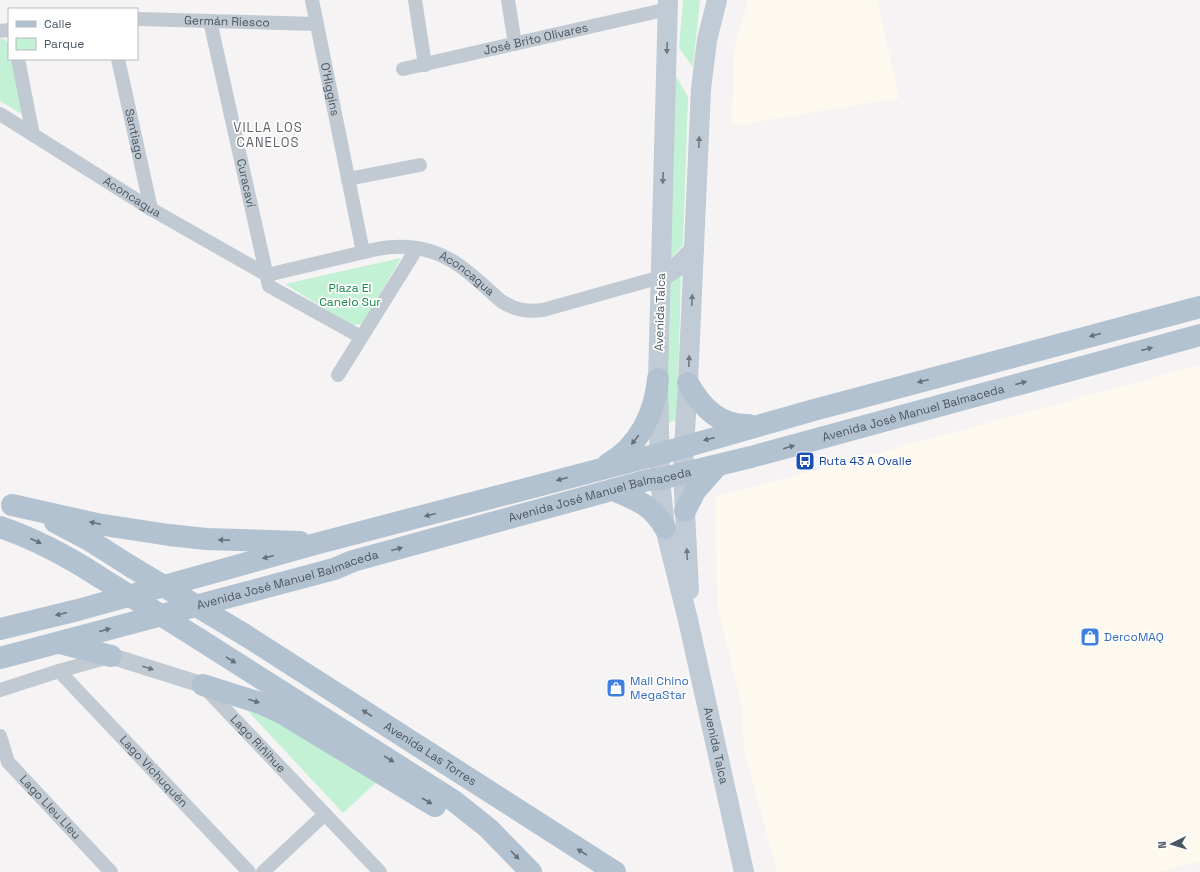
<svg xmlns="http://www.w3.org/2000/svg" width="1200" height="872" viewBox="0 0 1200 872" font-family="'Space Grotesk',sans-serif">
	<rect width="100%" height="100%" fill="#f5f3f3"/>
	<g fill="#fdf9ef">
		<polygon points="748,0 877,0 899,98 732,126 734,50"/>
		<polygon points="1200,365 1200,861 1160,872 777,872 744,749 742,706 717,604 716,497"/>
	</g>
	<g fill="#c3f1d5">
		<polygon points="683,0 700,0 693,67 679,48"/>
		<polygon points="0,39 4,39 9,44 9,59 14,59 27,117 0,101"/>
		<polygon points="673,71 688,97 683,245 670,259"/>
		<polygon points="401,258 362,324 351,325 285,284"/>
		<polygon points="681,273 677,420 668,423 667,391 669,282"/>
		<polygon points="247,710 292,725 380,779 343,813"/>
	</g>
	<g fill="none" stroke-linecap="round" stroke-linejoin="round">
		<g stroke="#c1cad2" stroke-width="14">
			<path id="s1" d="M312 0 363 252"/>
			<polyline points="415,0 425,65"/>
			<polyline points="508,0 515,44"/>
			<path id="s2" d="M137 19 317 24"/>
			<path id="s3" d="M210 21 269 286 361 337"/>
			<polyline points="0,31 9,30"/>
			<polyline points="18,59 33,135"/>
			<path id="s4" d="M118 59 151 209"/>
			<path id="s5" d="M403 69 668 9"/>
			<path id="s6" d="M0 114 151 209 267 275 377 249C404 244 430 247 454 262 469 271 487 289 501 301 515 310 527 312 543 310L661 277"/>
			<polyline points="348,179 420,165"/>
			<polyline points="338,375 417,248"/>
			<path id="s7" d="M59 671 249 872"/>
			<path id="s8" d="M205 688 380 872"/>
			<polyline points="0,690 59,671 109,657"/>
			<path id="s9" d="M0 736 8 762 111 872"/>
			<polyline points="263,872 325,814"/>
		</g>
		<polyline stroke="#c1cad2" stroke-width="17" points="111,656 203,685"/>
		<g stroke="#c1cbd6" stroke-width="20">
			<path id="s10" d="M668 0 658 379 660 479 665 528 688 620 744 872"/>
			<polyline points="661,277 677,267 694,250"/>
			<polyline points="689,590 683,473 684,446 688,383 701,89 707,40 717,0"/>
		</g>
		<g stroke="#b3c2d1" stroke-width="22">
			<path d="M688 383C702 408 720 426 749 425"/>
			<path d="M608 464C639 446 655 413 658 379"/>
			<path d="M613 490C637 500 652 505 665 528"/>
			<polyline points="12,505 97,524 169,535 206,539 300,542"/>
			<polyline points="685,511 695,491 717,466"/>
			<polyline points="55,522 89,540 130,566"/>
			<path d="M0 527C35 539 67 556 98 576"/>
			<polyline points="0,629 78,610 319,543 659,454 814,410 1200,307"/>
			<path id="s11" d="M245 635 615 872"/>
			<polyline points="199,639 454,801 488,828 531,872"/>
			<polyline points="60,643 111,656"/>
			<path id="s12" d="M0 658 334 569 353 561 648 480 660 479 751 457 1200 335"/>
			<polyline points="203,685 260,703 282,713 435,806"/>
		</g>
		<g stroke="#b3c2d1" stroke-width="22">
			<polyline points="130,566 245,635"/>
			<polyline points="98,576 199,639"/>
		</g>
	</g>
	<defs><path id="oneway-solid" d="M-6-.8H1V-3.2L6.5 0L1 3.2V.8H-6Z"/></defs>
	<g fill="#6e7984">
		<use href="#oneway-solid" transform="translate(667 48) rotate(92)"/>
		<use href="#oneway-solid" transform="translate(699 142) rotate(-88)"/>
		<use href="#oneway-solid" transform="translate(663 178) rotate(92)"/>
		<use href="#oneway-solid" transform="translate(692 300) rotate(-87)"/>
		<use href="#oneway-solid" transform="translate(689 361) rotate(-87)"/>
		<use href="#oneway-solid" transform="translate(687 554) rotate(-93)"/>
	</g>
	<g fill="#64717d">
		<use href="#oneway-solid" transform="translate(1095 335) rotate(165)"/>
		<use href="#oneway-solid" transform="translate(1147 349) rotate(-15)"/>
		<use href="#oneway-solid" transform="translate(923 381) rotate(165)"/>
		<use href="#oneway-solid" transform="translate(1021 383) rotate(-15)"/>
		<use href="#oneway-solid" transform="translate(709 439) rotate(166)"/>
		<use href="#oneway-solid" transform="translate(635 440) rotate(128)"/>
		<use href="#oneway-solid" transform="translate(789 447) rotate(-16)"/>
		<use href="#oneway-solid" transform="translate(562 479) rotate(165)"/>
		<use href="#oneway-solid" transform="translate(430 515) rotate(166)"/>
		<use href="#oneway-solid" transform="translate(95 523) rotate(-168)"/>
		<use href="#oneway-solid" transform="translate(224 540) rotate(-177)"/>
		<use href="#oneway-solid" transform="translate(36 541) rotate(24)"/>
		<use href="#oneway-solid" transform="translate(397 549) rotate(-15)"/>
		<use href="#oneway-solid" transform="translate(268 557) rotate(165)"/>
		<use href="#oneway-solid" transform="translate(61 614) rotate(166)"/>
		<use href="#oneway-solid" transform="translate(105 630) rotate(-15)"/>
		<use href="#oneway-solid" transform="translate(231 660) rotate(32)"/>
		<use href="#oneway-solid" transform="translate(254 701) rotate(18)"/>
		<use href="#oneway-solid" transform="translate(367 713) rotate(-147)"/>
		<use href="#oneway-solid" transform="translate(389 759) rotate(32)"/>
		<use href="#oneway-solid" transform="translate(427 801) rotate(31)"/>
		<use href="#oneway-solid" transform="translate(582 852) rotate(-148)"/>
		<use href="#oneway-solid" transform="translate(515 855) rotate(46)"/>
	</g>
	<use fill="#6e7983" href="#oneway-solid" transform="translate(148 668) rotate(18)"/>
	<defs>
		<symbol id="bus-square" viewBox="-11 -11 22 22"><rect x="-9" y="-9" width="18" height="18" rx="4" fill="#1a4fb4" stroke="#fff"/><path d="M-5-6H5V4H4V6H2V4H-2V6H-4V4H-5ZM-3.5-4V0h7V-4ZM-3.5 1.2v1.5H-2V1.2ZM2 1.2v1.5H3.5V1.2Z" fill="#fff"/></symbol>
		<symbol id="shop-square" viewBox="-11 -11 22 22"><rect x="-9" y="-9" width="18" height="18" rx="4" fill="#3f7fe0" stroke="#fff"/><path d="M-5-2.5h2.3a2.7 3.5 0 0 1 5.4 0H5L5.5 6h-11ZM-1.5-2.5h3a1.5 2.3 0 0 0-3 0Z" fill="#fff"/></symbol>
	</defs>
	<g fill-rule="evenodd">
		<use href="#bus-square" x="794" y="450" width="22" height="22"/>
		<use href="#shop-square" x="1079" y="626" width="22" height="22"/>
		<use href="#shop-square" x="605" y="677" width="22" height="22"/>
	</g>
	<g text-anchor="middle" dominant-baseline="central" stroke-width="3.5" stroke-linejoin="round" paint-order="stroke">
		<g font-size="12" fill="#4a5661" stroke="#fff">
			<text stroke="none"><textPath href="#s2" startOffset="90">Germán Riesco</textPath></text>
			<text stroke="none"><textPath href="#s5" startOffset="136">José Brito Olivares</textPath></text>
			<text stroke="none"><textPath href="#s1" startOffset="91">O'Higgins</textPath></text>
			<text stroke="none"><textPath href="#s4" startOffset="77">Santiago</textPath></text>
			<text stroke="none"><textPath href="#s3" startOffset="166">Curacaví</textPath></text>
			<text stroke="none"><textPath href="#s6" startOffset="156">Aconcagua</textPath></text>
			<text stroke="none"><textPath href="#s6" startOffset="522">Aconcagua</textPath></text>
			<text transform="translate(660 312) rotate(-88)">Avenida Talca</text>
			<text stroke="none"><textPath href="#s12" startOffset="946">Avenida José Manuel Balmaceda</textPath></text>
			<text stroke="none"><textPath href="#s12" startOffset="622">Avenida José Manuel Balmaceda</textPath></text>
			<text stroke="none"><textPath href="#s12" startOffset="298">Avenida José Manuel Balmaceda</textPath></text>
			<text stroke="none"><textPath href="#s8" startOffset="77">Lago Riñihue</textPath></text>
			<text stroke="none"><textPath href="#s10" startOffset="752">Avenida Talca</textPath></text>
			<text stroke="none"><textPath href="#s11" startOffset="220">Avenida Las Torres</textPath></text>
			<text stroke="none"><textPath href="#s7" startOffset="138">Lago Vichuquén</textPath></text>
			<text stroke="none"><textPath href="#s9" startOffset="89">Lago Lleu Lleu</textPath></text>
		</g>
		<g font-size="12" fill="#17864f" stroke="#fff">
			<text x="350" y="288">Plaza El<tspan x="350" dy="14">Canelo Sur</tspan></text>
		</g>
		<g font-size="12" fill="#164399" stroke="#fff" text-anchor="start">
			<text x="819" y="461">Ruta 43 A Ovalle</text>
		</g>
		<g font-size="12" fill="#366cbe" stroke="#fff" text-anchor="start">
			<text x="1104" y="637">DercoMAQ</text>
			<text x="630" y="681">Mall Chino<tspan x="630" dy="14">MegaStar</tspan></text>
		</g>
		<g font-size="13" letter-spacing="1" fill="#5f6368" stroke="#fff">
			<text x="268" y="127">VILLA LOS<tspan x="268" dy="15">CANELOS</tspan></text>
		</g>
	</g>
	<rect x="8" y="8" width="130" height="52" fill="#ffffff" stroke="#b7bbc0"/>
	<rect x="16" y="21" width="20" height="6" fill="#b3c2d1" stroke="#b7bbc0"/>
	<text x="44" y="28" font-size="12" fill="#4a5661">Calle</text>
	<rect x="16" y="38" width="20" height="12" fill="#c3f1d5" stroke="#b7bbc0"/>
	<text x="44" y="48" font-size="12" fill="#4a5661">Parque</text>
	<g transform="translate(1172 844) rotate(265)" stroke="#ffffff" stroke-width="3" paint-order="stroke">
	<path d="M0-3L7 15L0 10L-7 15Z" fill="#4a5661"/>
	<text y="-6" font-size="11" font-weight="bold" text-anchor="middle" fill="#4a5661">N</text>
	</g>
</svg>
